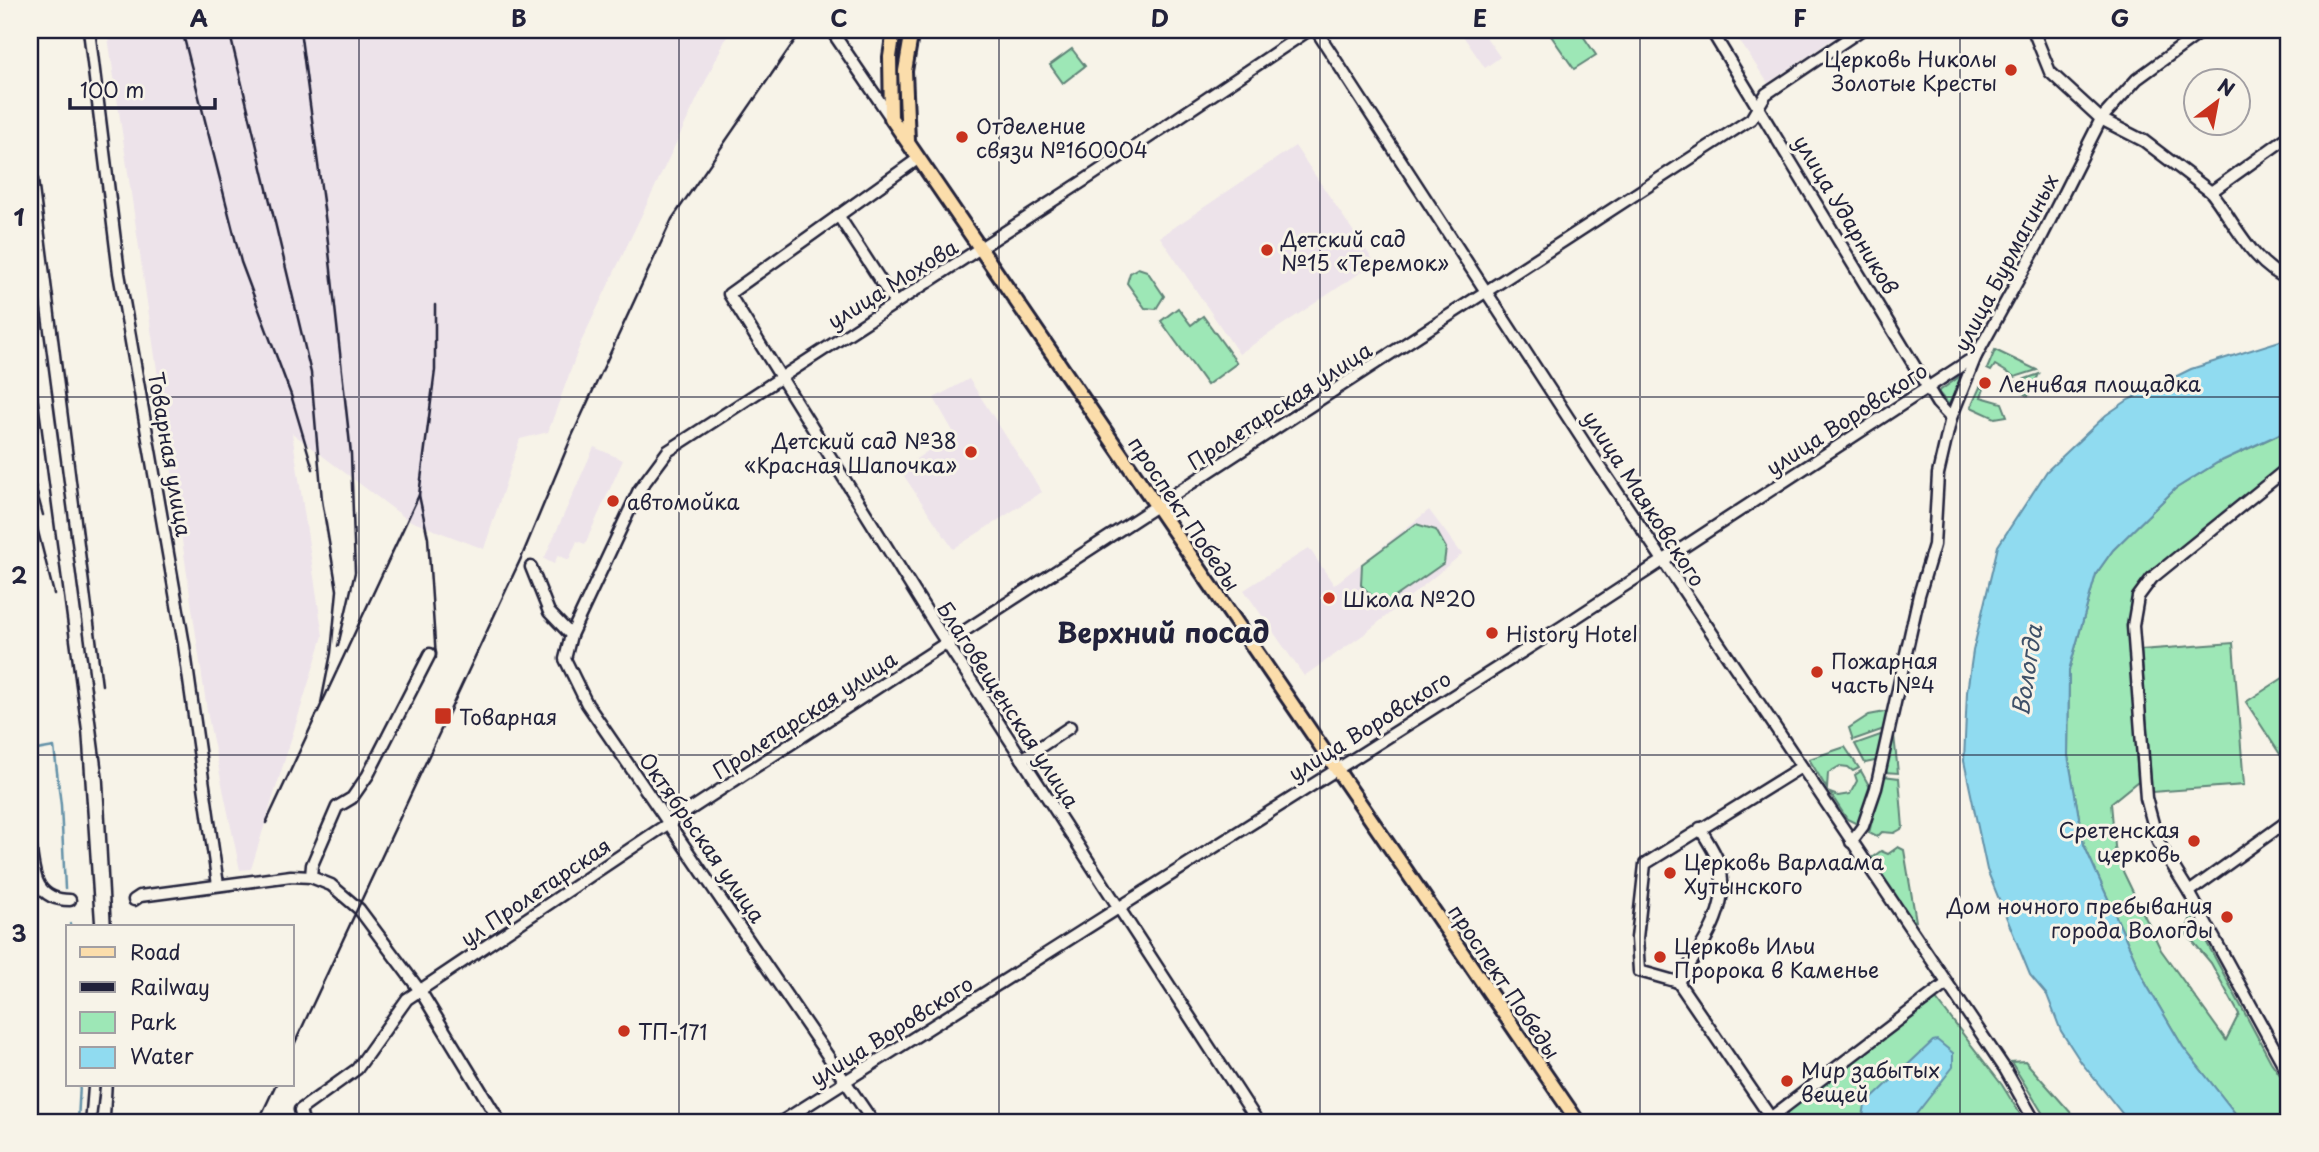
<svg xmlns="http://www.w3.org/2000/svg" width="2319" height="1152" viewBox="0 0 2319 1152" font-family="'Playpen Sans',sans-serif">
	<rect width="100%" height="100%" fill="#f7f3e8"/>
	<filter id="ink" filterUnits="userSpaceOnUse"><feTurbulence type="fractalNoise" baseFrequency=".0143" numOctaves="2"/><feDisplacementMap in="SourceGraphic" scale="14" xChannelSelector="R" yChannelSelector="G"/><feConvolveMatrix kernelMatrix="1 2 1 2 8 2 1 2 1" color-interpolation-filters="sRGB"/></filter>
	<g filter="url(#ink)">
		<g fill="#ede3ea">
			<polygon points="107,30 730,30 581,342 548,432 520,439 484,549 408,520 292,433 323,636 251,869 240,870 208,717"/>
			<polygon points="1459,30 1481,30 1500,57 1485,68"/>
			<polygon points="1732,30 1846,30 1768,83"/>
			<polygon points="1295,146 1375,263 1239,354 1160,237"/>
			<polygon points="969,379 1042,492 953,549 900,470 954,433 934,398"/>
			<polygon points="594,447 623,460 585,544 577,541 569,560 558,555 554,564 544,559"/>
			<polygon points="1429,510 1462,554 1363,635 1304,676 1244,590 1309,548 1334,585"/>
		</g>
		<g fill="#9de7b6" stroke="#608478" stroke-width="2">
			<polygon points="1547,30 1579,30 1596,55 1574,69"/>
			<polygon points="1072,49 1085,66 1063,83 1050,65"/>
			<polygon points="1138,268 1147,271 1164,296 1156,309 1145,308 1127,283 1130,273"/>
			<polygon points="1178,308 1191,325 1203,316 1237,363 1207,385 1161,321"/>
			<polygon points="1995,350 2037,370 2015,377 1995,365 1991,371 1987,369"/>
			<polygon points="2039,374 2028,396 2018,390 2017,382"/>
			<polygon points="1962,375 1949,405 1938,392"/>
			<polygon points="1980,387 1984,389 1981,397 2002,403 2007,416 1995,418 1971,407"/>
			<polygon points="2282,433 2289,437 2289,463 2148,574 2134,595 2129,625 2138,781 2111,803 2116,857 2161,950 2226,1040 2239,1014 2211,963 2185,932 2192,915 2271,1062 2289,1088 2289,1122 2242,1122 2183,1047 2146,984 2084,845 2068,756 2069,670 2096,574 2113,550 2175,489 2217,463"/>
			<polygon points="1416,524 1436,530 1446,548 1444,563 1388,602 1374,598 1361,585 1362,564"/>
			<polygon points="2233,643 2244,785 2152,792 2141,650"/>
			<polygon points="2289,674 2289,768 2246,702"/>
			<polygon points="1890,711 1887,728 1853,740 1849,728 1869,715"/>
			<polygon points="1886,733 1880,760 1865,763 1855,744"/>
			<polygon points="1894,735 1898,773 1884,772"/>
			<polygon points="1845,747 1859,768 1853,771 1848,767 1840,766 1828,773 1827,789 1809,759"/>
			<polygon points="1861,771 1872,791 1860,821 1855,823 1847,819 1830,793 1838,796 1850,794 1857,781 1855,775"/>
			<polygon points="1883,776 1899,778 1903,828 1894,833 1882,832 1877,837 1869,833"/>
			<polygon points="1898,847 1904,850 1916,921 1910,920 1870,859 1881,851 1888,854"/>
			<polygon points="1936,999 2002,1085 2025,1122 1774,1122"/>
			<polygon points="2025,1061 2079,1122 2048,1122 2011,1062"/>
		</g>
		<g fill="#90dbf0" stroke="#6491a8" stroke-width="2">
			<polygon points="2289,338 2289,437 2281,433 2217,463 2175,489 2113,550 2096,574 2069,670 2068,756 2084,845 2146,984 2183,1047 2242,1122 2129,1122 2081,1062 2061,1031 2047,995 2030,975 1987,870 1964,761 1967,692 1973,651 1998,546 2047,471 2106,415 2128,400 2191,369"/>
			<polygon points="1937,1040 1953,1053 1953,1067 1910,1122 1862,1122 1865,1105 1933,1041"/>
		</g>
		<g fill="none" stroke-linecap="round" stroke-linejoin="round">
			<g stroke="#6491a8" stroke-width="2.5">
				<polyline points="31,751 54,747 61,805 65,889"/>
				<polyline points="70,924 71,926"/>
				<polyline points="78,1122 80,1084"/>
			</g>
			<defs>
				<g id="minor">
					<polyline points="89,30 119,273 184,645 218,885"/>
					<polyline points="831,30 891,118"/>
					<polyline points="1316,30 1595,459 2005,1069 2035,1122"/>
					<polyline points="1711,30 1937,403 1951,418"/>
					<polyline points="2033,30 2050,72 2101,119 2144,141 2211,192 2289,136"/>
					<polyline points="919,158 729,294 939,631 1258,1122"/>
					<path d="M2211 192C2233 220 2254 267 2289 279"/>
					<polyline points="838,215 895,303"/>
					<polyline points="2289,467 2152,578 2138,597 2133,626 2146,798 2158,842 2189,892 2289,1075"/>
					<polyline points="531,567 549,612 571,635 565,659 587,704 873,1122"/>
					<polyline points="571,635 639,490 668,451 1088,178 1309,30"/>
					<polyline points="1022,759 1070,727"/>
					<path d="M30 842C34 871 33 900 70 900"/>
					<polyline points="1851,842 1863,826 1876,788 1919,595 1934,545 1938,474 1951,418 1976,356 2039,242 2101,119 2137,79 2204,30"/>
					<polyline points="311,877 312,865 337,807 352,798 368,775 430,654"/>
					<polyline points="2189,892 2289,820"/>
					<polyline points="134,900 140,896 291,876 311,877 331,885 359,909 421,992 500,1122"/>
					<path d="M1678 982C1701 947 1734 906 1718 861 1714 850 1706 839 1700 828"/>
					<polyline points="1771,1118 1678,982 1639,971 1637,938 1645,864 1801,767"/>
					<polyline points="303,1122 300,1110 357,1069 407,999 657,831 1751,119 1766,94 1861,30"/>
					<polyline points="781,1122 1563,626 1976,356"/>
					<polyline points="1765,1122 1946,984"/>
				</g>
				<g id="major">
					<polyline points="894,30 890,57 891,118 1578,1122"/>
					<polyline points="908,141 905,71 912,30"/>
				</g>
			</defs>
			<use href="#minor" stroke="#22223b" stroke-width="15"/>
			<use href="#major" stroke="#22223b" stroke-width="18"/>
			<use href="#minor" stroke="#f7f3e8" stroke-width="10"/>
			<use href="#major" stroke="#fbddab" stroke-width="12"/>
			<g stroke="#22223b" stroke-width="2.5">
				<polyline points="182,30 241,262 291,395 313,469"/>
				<polyline points="229,30 311,373 322,500 337,590 331,653 321,703"/>
				<polyline points="300,30 326,224 351,454 355,572 338,646"/>
				<polyline points="30,65 37,124"/>
				<polyline points="30,115 102,685"/>
				<polyline points="30,226 103,779 111,926"/>
				<polyline points="435,305 435,370 419,495 428,538 436,658"/>
				<polyline points="30,341 82,732 95,926"/>
				<polyline points="30,466 43,515"/>
				<polyline points="30,500 54,594"/>
				<polyline points="266,823 419,495"/>
				<polyline points="292,1049 522,556 572,436 672,219 802,30"/>
				<polyline points="85,1122 88,1084"/>
				<polyline points="96,1122 100,1084"/>
				<polyline points="110,1122 112,1084"/>
				<polyline points="258,1122 276,1084"/>
			</g>
		</g>
	</g>
	<path fill="none" stroke="#22223b" stroke-width="2" stroke-opacity="0.55" d="M359 30V1122M679 30V1122M999 30V1122M1320 30V1122M1640 30V1122M1960 30V1122M30 397H2289M30 755H2289"/>
	<g fill="#c8321e" stroke="#f7f3e8" stroke-width="2.5">
		<circle cx="2011" cy="70" r="7"/>
		<circle cx="962" cy="137" r="7"/>
		<circle cx="1267" cy="250" r="7"/>
		<circle cx="1985" cy="383" r="7"/>
		<circle cx="971" cy="452" r="7"/>
		<circle cx="613" cy="501" r="7"/>
		<circle cx="1329" cy="598" r="7"/>
		<circle cx="1492" cy="633" r="7"/>
		<circle cx="1817" cy="672" r="7"/>
		<rect x="434" y="707" width="18" height="18" rx="3.5"/>
		<circle cx="2194" cy="841" r="7"/>
		<circle cx="1670" cy="873" r="7"/>
		<circle cx="2227" cy="917" r="7"/>
		<circle cx="1660" cy="957" r="7"/>
		<circle cx="624" cy="1031" r="7"/>
		<circle cx="1787" cy="1081" r="7"/>
	</g>
	<g text-anchor="middle" dominant-baseline="central" stroke-width="6" stroke-linejoin="round" paint-order="stroke">
		<g font-size="21" fill="#22223b" stroke="#f7f3e8" text-anchor="start">
			<text x="1997" y="58" text-anchor="end">Церковь Николы<tspan x="1997" dy="24">Золотые Кресты</tspan></text>
			<text x="976" y="125">Отделение<tspan x="976" dy="24">связи №160004</tspan></text>
			<text x="1281" y="238">Детский сад<tspan x="1281" dy="24">№15 «Теремок»</tspan></text>
			<text x="1999" y="383">Ленивая площадка</text>
			<text x="957" y="440" text-anchor="end">Детский сад №38<tspan x="957" dy="24">«Красная Шапочка»</tspan></text>
			<text x="627" y="501">автомойка</text>
			<text x="1343" y="598">Школа №20</text>
			<text x="1506" y="633">History Hotel</text>
			<text x="1831" y="660">Пожарная<tspan x="1831" dy="24">часть №4</tspan></text>
			<text x="459" y="716">Товарная</text>
			<text x="2180" y="829" text-anchor="end">Сретенская<tspan x="2180" dy="24">церковь</tspan></text>
			<text x="1684" y="861">Церковь Варлаама<tspan x="1684" dy="24">Хутынского</tspan></text>
			<text x="2213" y="905" text-anchor="end">Дом ночного пребывания<tspan x="2213" dy="24">города Вологды</tspan></text>
			<text x="1674" y="945">Церковь Ильи<tspan x="1674" dy="24">Пророка в Каменье</tspan></text>
			<text x="638" y="1031">ТП-171</text>
			<text x="1801" y="1069">Мир забытых<tspan x="1801" dy="24">вещей</tspan></text>
		</g>
		<g font-size="21" fill="#22223b" stroke="#f7f3e8">
			<text transform="translate(1847 214) rotate(59)">улица Ударников</text>
			<text transform="translate(2005 262) rotate(-62)">улица Бурмагиных</text>
			<text transform="translate(892 283) rotate(-32)">улица Мохова</text>
			<text transform="translate(1279 405) rotate(-33)">Пролетарская улица</text>
			<text transform="translate(1846 418) rotate(-33)">улица Воровского</text>
			<text transform="translate(171 454) rotate(80)">Товарная улица</text>
			<text transform="translate(1645 498) rotate(57)">улица Маяковского</text>
			<text transform="translate(1185 513) rotate(56)">проспект Победы</text>
			<text transform="translate(1009 704) rotate(57)">Благовещенская улица</text>
			<text transform="translate(804 714) rotate(-33)">Пролетарская улица</text>
			<text transform="translate(1369 725) rotate(-32)">улица Воровского</text>
			<text transform="translate(703 837) rotate(55)">Октябрьская улица</text>
			<text transform="translate(535 891) rotate(-34)">ул Пролетарская</text>
			<text transform="translate(1505 981) rotate(56)">проспект Победы</text>
			<text transform="translate(891 1030) rotate(-32)">улица Воровского</text>
		</g>
		<g font-size="23" font-style="italic" fill="#3e5068" stroke="#f7f3e8">
			<text transform="translate(2026 670) rotate(-81)">Вологда</text>
		</g>
		<g font-size="28" font-weight="bold" fill="#22223b" stroke="#f7f3e8">
			<text x="1163" y="631">Верхний посад</text>
		</g>
	</g>
	<rect width="2319" height="1152" fill="none" stroke="#f7f3e8" stroke-width="77"/>
	<rect x="66" y="925" width="228" height="161" fill="#f7f3e8" stroke="#a29fa3" stroke-width="2"/>
	<rect x="80" y="947" width="35" height="10" fill="#fbddab" stroke="#a29fa3" stroke-width="2"/>
	<text x="130" y="960" font-size="21" fill="#22223b">Road</text>
	<rect x="80" y="982" width="35" height="10" fill="#22223b" stroke="#a29fa3" stroke-width="2"/>
	<text x="130" y="995" font-size="21" fill="#22223b">Railway</text>
	<rect x="80" y="1012" width="35" height="21" fill="#9de7b6" stroke="#a29fa3" stroke-width="2"/>
	<text x="130" y="1030" font-size="21" fill="#22223b">Park</text>
	<rect x="80" y="1047" width="35" height="21" fill="#90dbf0" stroke="#a29fa3" stroke-width="2"/>
	<text x="130" y="1064" font-size="21" fill="#22223b">Water</text>
	<g transform="translate(2217 102) rotate(32)"><circle r="33" fill="#f7f3e8" stroke="#a29fa3" stroke-width="2"/>
	<path d="M0-5L12 26L0 18L-12 26Z" fill="#c8321e"/>
	<text y="-10" font-size="19" font-weight="bold" text-anchor="middle" fill="#22223b">N</text>
	</g>
	<path d="M70 98v10h145v-10" fill="none" stroke="#22223b" stroke-width="3.5"/>
	<text x="80" y="98" font-size="21" fill="#22223b" stroke="#f7f3e8" stroke-width="5" paint-order="stroke">100 m</text>
	<rect x="38" y="38" width="2242" height="1076" fill="none" stroke="#22223b" stroke-width="2.5"/>
	<g font-size="23" text-anchor="middle" font-weight="bold" fill="#22223b">
		<text x="199" y="27">A</text>
		<text x="519" y="27">B</text>
		<text x="839" y="27">C</text>
		<text x="1160" y="27">D</text>
		<text x="1480" y="27">E</text>
		<text x="1800" y="27">F</text>
		<text x="2120" y="27">G</text>
		<text x="19" y="226">1</text>
		<text x="19" y="584">2</text>
		<text x="19" y="942">3</text>
	</g>
</svg>
